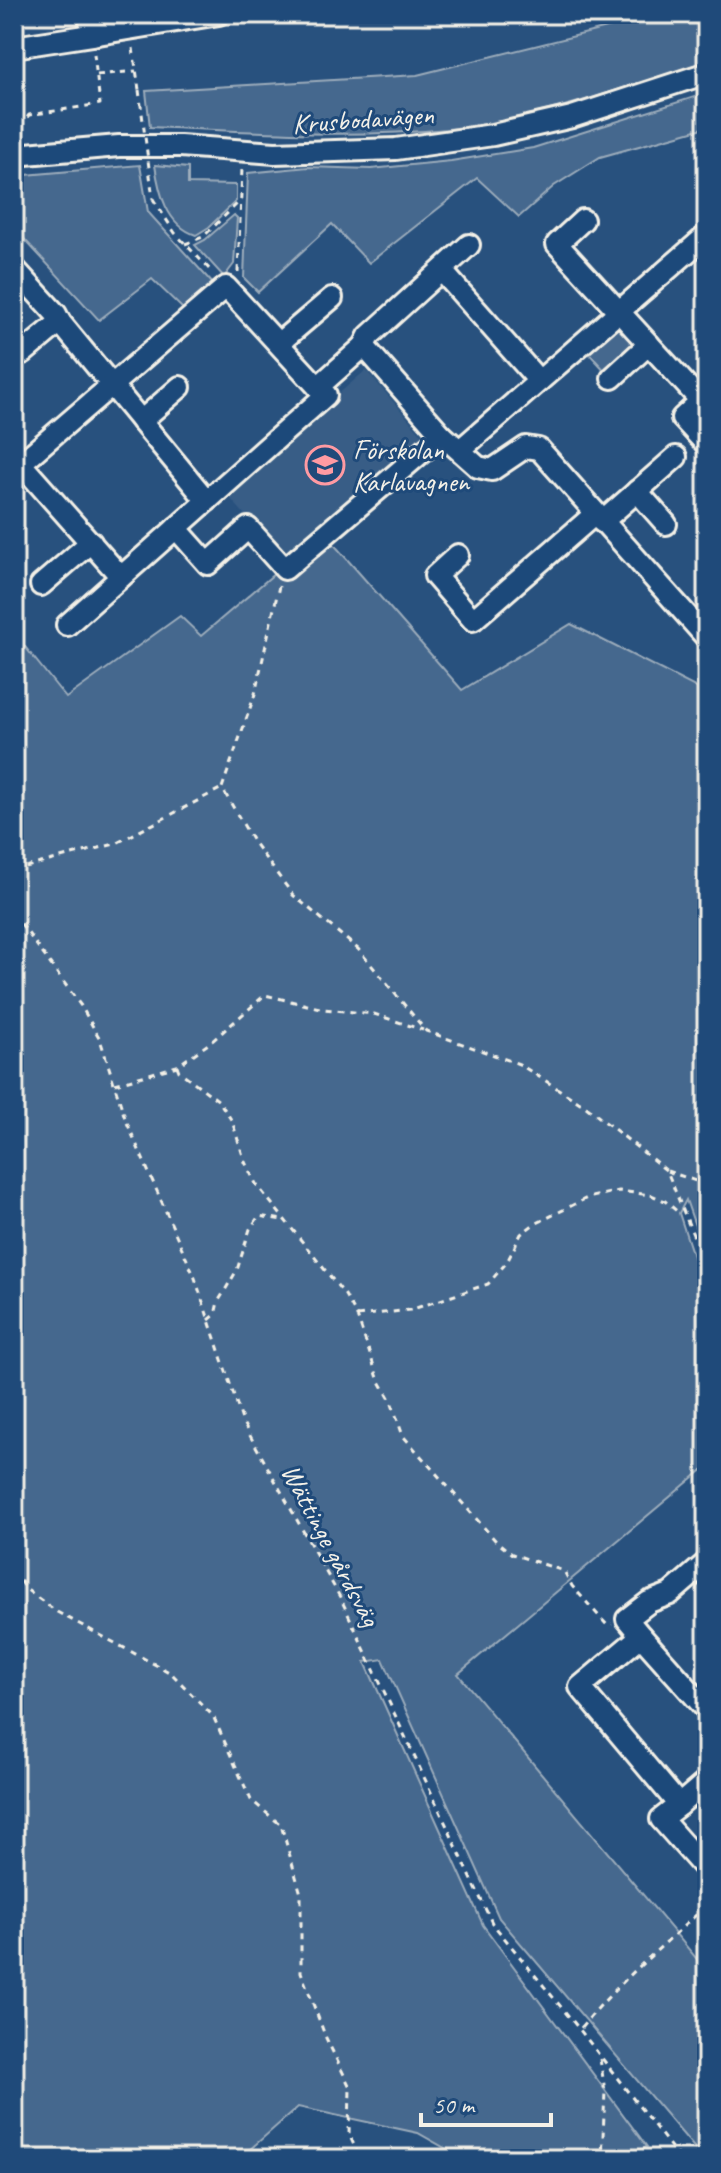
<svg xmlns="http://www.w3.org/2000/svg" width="721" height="2173" viewBox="0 0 721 2173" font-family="Caveat,sans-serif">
	<rect width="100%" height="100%" fill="#28517e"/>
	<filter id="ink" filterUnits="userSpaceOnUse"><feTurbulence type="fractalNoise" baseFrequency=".0125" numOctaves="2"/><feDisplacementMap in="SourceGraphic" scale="16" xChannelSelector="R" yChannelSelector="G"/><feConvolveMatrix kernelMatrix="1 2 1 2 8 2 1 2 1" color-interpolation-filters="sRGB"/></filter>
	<g filter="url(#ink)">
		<polygon fill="#375d86" points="366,370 425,438 284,560 225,492"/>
		<g fill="#45688e" stroke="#9cacbb" stroke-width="2">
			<path d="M664 14H707V61C623 88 537 120 448 129 349 139 249 131 150 127L146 91 417 75Z"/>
			<polygon points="707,93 707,127 600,157 554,186 519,217 477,178 369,263 332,224 258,292 244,278 248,173 308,167 371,169 451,161 533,148"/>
			<polygon points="140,165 148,212 214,285 184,310 152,279 99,320 14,228 14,176"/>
			<path d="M155 165 188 168V184L236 185V201L209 227 196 235C166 225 159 192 155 165Z"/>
			<polygon points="234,215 237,218 234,264 224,277 195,245 205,240"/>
			<polygon points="619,321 641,345 608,374 586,350"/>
			<polygon points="331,541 462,690 571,624 707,693 707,1260 686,1200 679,1213 707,1299 707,1466 458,1674 707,1971 707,2159 704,2159 499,1918 383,1659 365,1662 483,1925 647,2147 623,2159 459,2159 457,2155 418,2133 298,2107 239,2159 14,2159 14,633 66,698 180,616 201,636 274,574 292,571"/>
		</g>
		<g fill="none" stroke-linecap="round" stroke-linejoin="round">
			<defs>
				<g id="minor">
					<polyline points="89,14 92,35 219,14"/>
					<polyline points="14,47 92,35"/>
					<polyline points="14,155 119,146 180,146 275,153 396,149 493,135 572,117 707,73"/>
					<polyline points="583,220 557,244 701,401"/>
					<polyline points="14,268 56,314 60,322 23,353 14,341"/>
					<polyline points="442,271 539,381"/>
					<polyline points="60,322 207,501"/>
					<polyline points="279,343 332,298"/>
					<polyline points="364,346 369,336 469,245"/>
					<polyline points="612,378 649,344"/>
					<polyline points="707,395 682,418 707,445"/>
					<polyline points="141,421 180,387"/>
					<polyline points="442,435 478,467 492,470 526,447 539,449 707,638"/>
					<polyline points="460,450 707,235"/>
					<polyline points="14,456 121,577"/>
					<polyline points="14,469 226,287 318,387 364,346 442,435 285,569 248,528 208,564 176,528"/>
					<polyline points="637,491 666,524"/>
					<polyline points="602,522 676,457"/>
					<polyline points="458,555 435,576 473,620 595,514"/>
					<polyline points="41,585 91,542"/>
					<polyline points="67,625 326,395 318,387"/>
					<polyline points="707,1562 670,1594 649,1602 627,1619 641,1636 580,1687 679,1805 707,1781"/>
					<polyline points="641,1636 707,1710"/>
					<polyline points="679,1805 661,1819 707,1871"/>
				</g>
			</defs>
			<use href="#minor" stroke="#f4f1e8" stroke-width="26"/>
			<g stroke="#f4f1e8" stroke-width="3" stroke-dasharray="6 6" stroke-linecap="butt">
				<polyline points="133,48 139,90"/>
				<polyline points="97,75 136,71"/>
				<polyline points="15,137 15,132 29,115 100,104 94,54"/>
				<polyline points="153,199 175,233 213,273"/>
				<polyline points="185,244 203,237 241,200"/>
				<polyline points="238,272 242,168"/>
				<polyline points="279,586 255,694 222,788 254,843 293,895 358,949 426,1031 519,1064 585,1106 667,1171 698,1247 707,1276"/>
				<polyline points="14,870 115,844 222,788"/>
				<polyline points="14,914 81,1006 100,1039 125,1118 195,1278 243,1423 341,1599 492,1923 580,2030 680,2159"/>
				<polyline points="177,1066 179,1071 219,1101 232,1121 245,1162 256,1184 345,1295 357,1316 378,1378 391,1401 403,1436 496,1541 512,1554 564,1571 572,1586 607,1625 612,1624"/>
				<polyline points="115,1084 177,1066 211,1042 265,995 324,1009 374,1014 423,1030"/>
				<polyline points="667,1171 707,1185"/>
				<polyline points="357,1316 410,1310 488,1284 507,1262 521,1234 533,1225 587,1198 619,1191 651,1195 665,1201 679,1213"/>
				<polyline points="209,1320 215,1315 218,1302 237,1270 250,1229 259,1216 282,1220"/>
				<polyline points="14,1571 27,1590 57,1612 171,1673 213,1716 251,1800 281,1825 301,1894 301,1972 326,2038 350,2087 349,2134 360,2159"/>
				<path d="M581 2028C618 1982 664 1945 707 1905"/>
				<polyline points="600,2059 605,2091 602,2159"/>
				<polyline points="14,2110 21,2141 20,2159"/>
			</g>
			<use href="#minor" stroke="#1f4a7a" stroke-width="20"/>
			<polyline stroke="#f4f1e8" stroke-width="3" stroke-dasharray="6 6" stroke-linecap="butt" points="139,90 153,199"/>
		</g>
	</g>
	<defs>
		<symbol id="school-ring" viewBox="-11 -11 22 22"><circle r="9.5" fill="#1f4a7a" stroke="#ff9aa2" stroke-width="1.5"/><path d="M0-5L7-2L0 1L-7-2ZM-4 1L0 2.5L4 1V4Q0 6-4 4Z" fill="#ff9aa2"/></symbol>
	</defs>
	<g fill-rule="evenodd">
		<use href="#school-ring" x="303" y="443" width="44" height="44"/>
	</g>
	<g text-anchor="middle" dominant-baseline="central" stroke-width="6" stroke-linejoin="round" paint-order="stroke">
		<g font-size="28" fill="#f4f1e8" stroke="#1f4a7a">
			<text transform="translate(363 119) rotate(-4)">Krusbodavägen</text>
			<text transform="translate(331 1545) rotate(62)">Wättinge gårdsväg</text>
		</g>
		<g font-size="28" fill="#f4f1e8" stroke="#1f4a7a" text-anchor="start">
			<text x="353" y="449">Förskolan<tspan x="353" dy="32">Karlavagnen</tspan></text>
		</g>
	</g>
	<rect width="721" height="2173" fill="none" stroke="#1f4a7a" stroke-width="48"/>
	<rect x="24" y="24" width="673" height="2125" fill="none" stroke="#f4f1e8" stroke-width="3" filter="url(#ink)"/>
	<path d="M421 2113v12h130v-12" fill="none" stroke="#f4f1e8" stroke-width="4"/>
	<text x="433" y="2113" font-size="24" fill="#f4f1e8" stroke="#1f4a7a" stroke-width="6" paint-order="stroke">50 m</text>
</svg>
